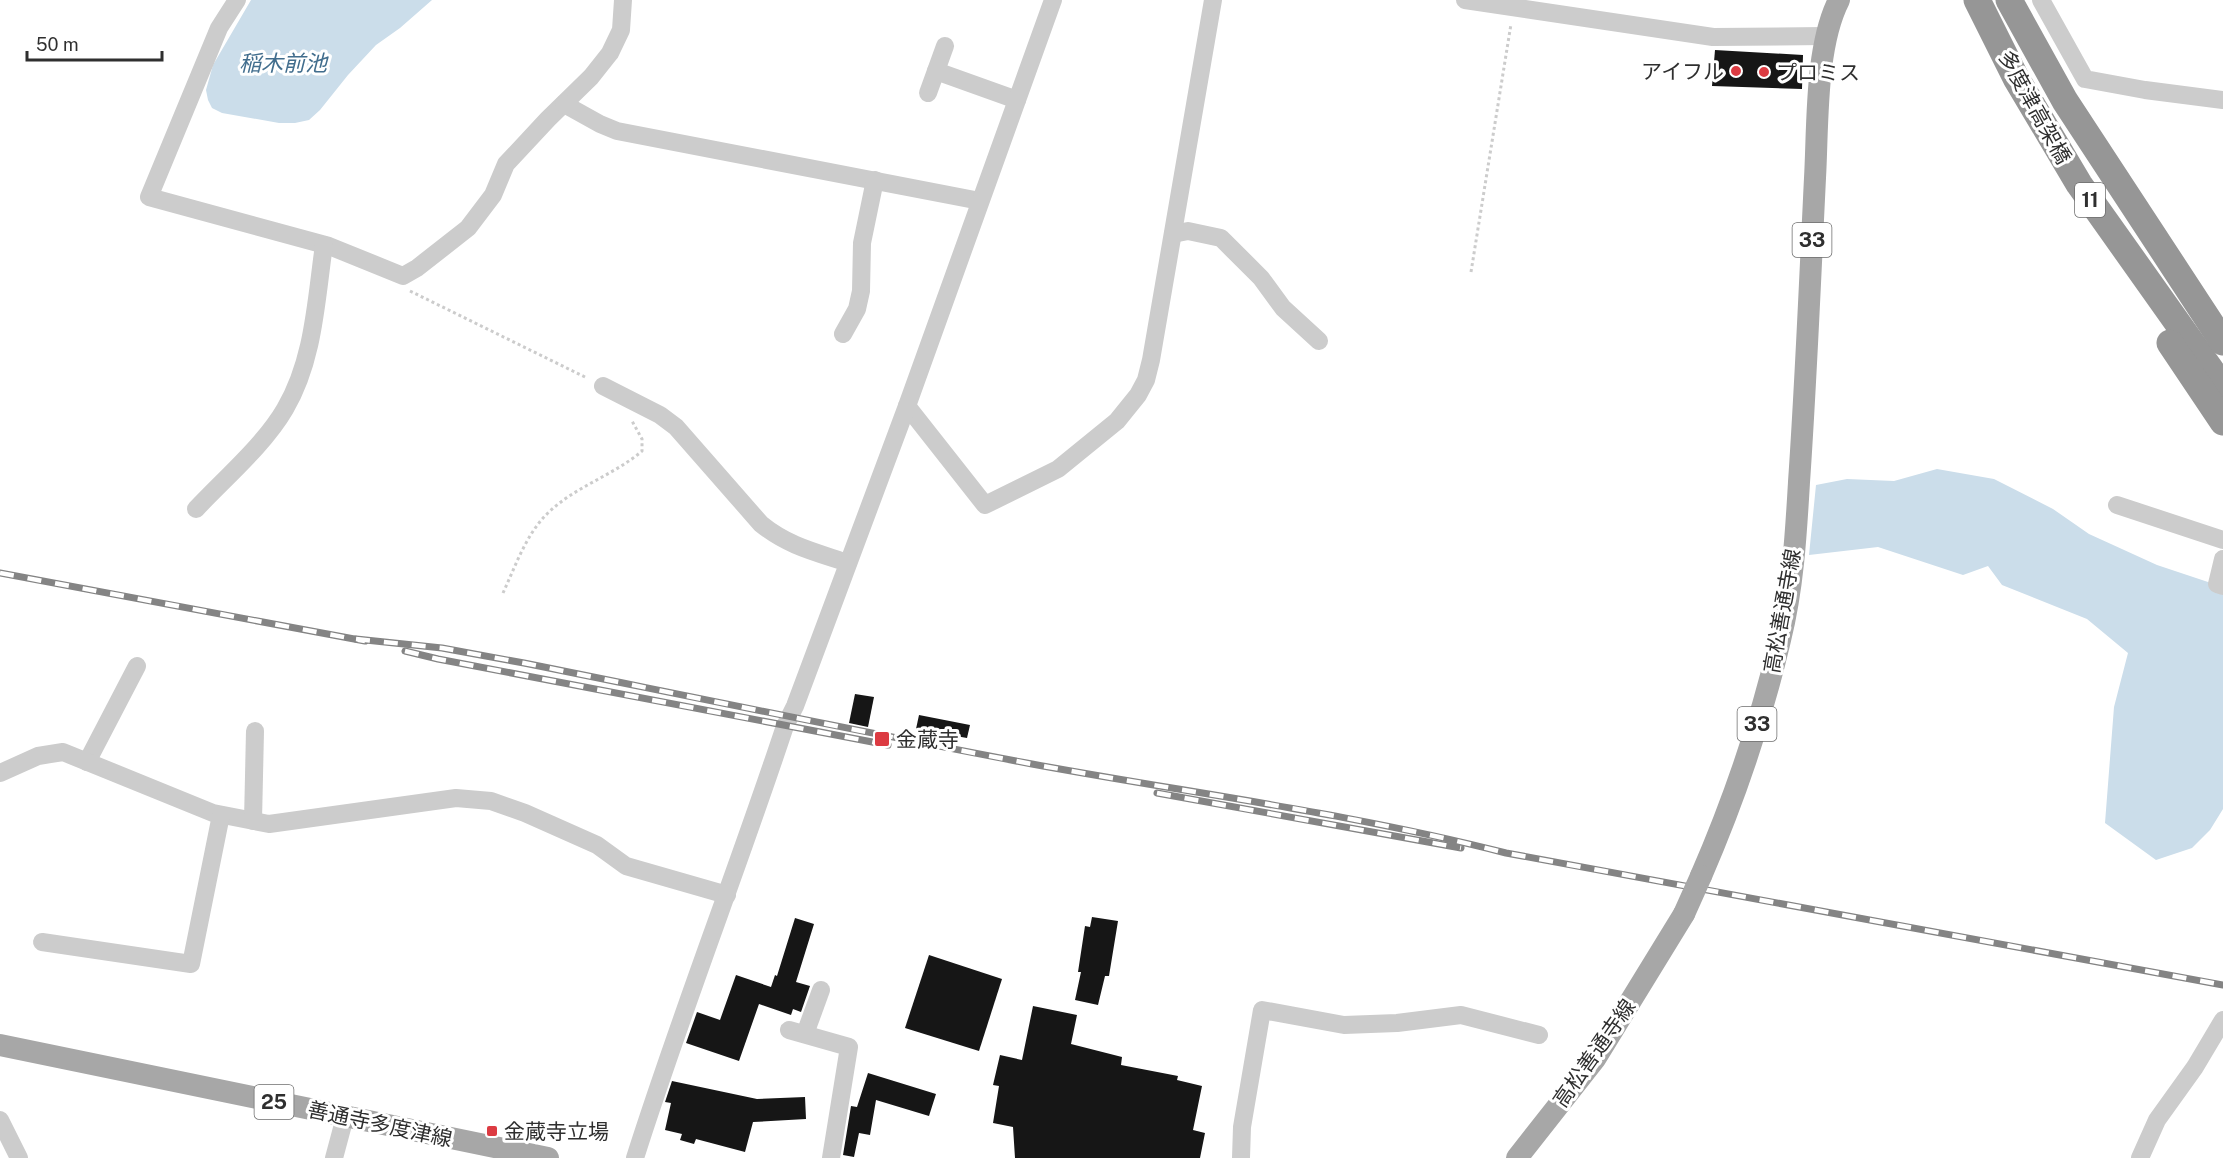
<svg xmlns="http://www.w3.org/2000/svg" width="2223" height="1158" viewBox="0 0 2223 1158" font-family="'Public Sans','Noto Sans JP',sans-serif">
	<rect width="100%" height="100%" fill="#fff"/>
	<g fill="#cbddea">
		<polygon points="251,0 432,0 400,28 376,45 348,75 320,110 309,120 295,123 279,123 222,113 212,108 208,100 206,90 213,65"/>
		<polygon points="1937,469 1994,479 2053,509 2089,534 2157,565 2223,587 2223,809 2210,830 2192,848 2156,860 2105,823 2114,707 2128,653 2087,619 2002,585 1988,566 1963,575 1878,547 1809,555 1816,485 1847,479 1894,481"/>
	</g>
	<g fill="#161616">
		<polygon points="1715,50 1803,55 1802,89 1712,86"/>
		<polygon points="855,694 874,697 868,727 849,723"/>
		<polygon points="919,715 970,725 967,738 916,729"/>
		<polygon points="1092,917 1118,921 1109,976 1105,976 1098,1005 1075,1000 1081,972 1078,972 1085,926 1090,927"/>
		<polygon points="795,918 814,924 796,982 810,986 801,1012 793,1009 791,1015 759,1004 739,1061 686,1043 697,1012 720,1020 736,975 771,987 775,975 777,976"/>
		<polygon points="929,955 1002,979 979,1051 905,1028"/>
		<polygon points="1033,1006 1077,1015 1071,1044 1122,1057 1121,1065 1178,1076 1177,1080 1202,1086 1193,1130 1205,1133 1200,1158 1015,1158 1013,1127 993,1123 999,1086 993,1085 1000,1055 1022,1060"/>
		<polygon points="868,1073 936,1094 929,1116 876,1100 870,1135 859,1133 854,1157 843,1155 851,1106 857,1107"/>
		<polygon points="672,1081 757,1099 805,1097 806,1119 753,1122 745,1152 696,1139 694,1144 680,1140 682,1134 665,1130 671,1103 665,1102"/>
	</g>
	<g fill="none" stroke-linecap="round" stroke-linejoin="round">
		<g stroke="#ccc" stroke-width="3" stroke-dasharray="3 3" stroke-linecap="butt">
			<polyline points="1471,272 1511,24"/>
			<polyline points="410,291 587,378"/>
			<path d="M503 593C515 567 526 535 546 515 573 487 613 476 642 451V439L632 421"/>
		</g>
		<g stroke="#ccc" stroke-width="18">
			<polyline points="237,0 219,28 149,197 329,246 403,276 417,268 468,228 493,195 506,164 548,119 591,77 610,53 621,30 623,0"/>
			<polyline points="1465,0 1713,37 1825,36"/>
			<polyline points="2041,0 2085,79 2145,90 2223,100"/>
			<polyline points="936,71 1017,100"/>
			<polyline points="928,93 945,46"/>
			<polyline points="564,104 600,124 617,131 980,201"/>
			<polyline points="1173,234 1188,231 1221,238 1261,278 1283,308 1319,341"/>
			<polyline points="843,334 857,309 861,291 862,243 875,180"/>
			<path d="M603 386 660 415 676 427 761 524C788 546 815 552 848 563"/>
			<polyline points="907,406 985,505 1058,469 1117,421 1138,395 1146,380 1151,360 1213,0"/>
			<polyline points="2117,505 2223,540"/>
			<path d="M196 509C225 478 264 445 285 409 314 360 316 300 324 245"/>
			<polyline points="2223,559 2217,584 2223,586"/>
			<polyline points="87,762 137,666"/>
			<polyline points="0,773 38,756 63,752 213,813 269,824 456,798 491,801 525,813 597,845 626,866 727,895"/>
			<polyline points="253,821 255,731"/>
			<polyline points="42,942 191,964 221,815"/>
			<polyline points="789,1030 849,1047 831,1158"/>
			<polyline points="805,1034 821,990"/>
			<polyline points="0,1120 19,1158"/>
			<polyline points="334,1158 345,1117"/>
			<path d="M635 1158C681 1013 737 871 785 726L795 706 907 406 1053 0"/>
			<polyline points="1241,1158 1242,1127 1262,1010 1344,1025 1397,1023 1461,1015 1539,1035"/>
			<polyline points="2140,1158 2157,1120 2195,1067 2223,1020"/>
		</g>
		<g stroke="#a7a7a7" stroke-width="22">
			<path d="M1701 876C1734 800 1761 721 1780 640 1793 588 1796 534 1799 482 1806 381 1810 280 1815 178 1818 125 1815 47 1839 0"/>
			<polyline points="0,1045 548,1158"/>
			<polyline points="1517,1158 1595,1059 1684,914"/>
		</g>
		<g stroke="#969696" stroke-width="27">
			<polyline points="1977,0 2016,78 2079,184 2223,387"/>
			<polyline points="2009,0 2065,101 2223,342"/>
			<polyline points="2170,343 2223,422"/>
		</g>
		<defs>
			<g id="rail">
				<polyline points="0,573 365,641"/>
				<path d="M356 639 442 648 524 663C693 697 862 732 1032 764 1190 793 1350 813 1506 853L2223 985"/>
				<polyline points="405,651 438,659 888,745"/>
				<polyline points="1157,793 1461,848"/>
			</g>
		</defs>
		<use href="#rail" stroke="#848484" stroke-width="7"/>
		<use href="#rail" stroke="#fff" stroke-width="4.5" stroke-dasharray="14" stroke-linecap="butt"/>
		<polyline stroke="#a7a7a7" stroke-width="22" points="1684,914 1701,876"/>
	</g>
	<g fill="#dc3b42" stroke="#fff" stroke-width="2">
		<circle cx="1736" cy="71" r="6"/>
		<circle cx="1764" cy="72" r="6"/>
		<rect x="874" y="731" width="16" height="16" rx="3"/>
		<rect x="486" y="1125" width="12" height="12" rx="3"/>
	</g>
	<g text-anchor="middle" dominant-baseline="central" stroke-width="6" stroke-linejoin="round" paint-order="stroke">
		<g fill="#fff" stroke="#6d6d6d" stroke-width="1.5">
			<rect x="2075" y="183" width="30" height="34" rx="4.5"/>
			<rect x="1792.5" y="223" width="39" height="34" rx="4.5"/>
			<rect x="1737.5" y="707" width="39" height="34" rx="4.5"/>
			<rect x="254.5" y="1085" width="39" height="34" rx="4.5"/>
		</g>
		<g font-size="20" font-weight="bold" fill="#2f2f2f">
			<text x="2090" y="200">11</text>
			<text x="1812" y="240">33</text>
			<text x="1757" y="724">33</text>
			<text x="274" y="1102">25</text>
		</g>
		<g font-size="21" fill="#2f2f2f" stroke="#fff" text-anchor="start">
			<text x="1724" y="71" text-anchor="end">アイフル</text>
			<text x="1776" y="72">プロミス</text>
			<text x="896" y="739">金蔵寺</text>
			<text x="504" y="1131">金蔵寺立場</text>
		</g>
		<g font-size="21" fill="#2f2f2f" stroke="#fff">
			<text transform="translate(2035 107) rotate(61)">多度津高架橋</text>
			<text transform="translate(1782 611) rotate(-80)">高松善通寺線</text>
			<text transform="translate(1594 1053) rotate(-55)">高松善通寺線</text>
			<text transform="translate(380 1124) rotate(12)">善通寺多度津線</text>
		</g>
		<g font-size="22" font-style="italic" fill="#416d8d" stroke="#fff">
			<text x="283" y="63">稲木前池</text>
		</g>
	</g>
	<path d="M27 51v9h135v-9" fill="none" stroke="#2f2f2f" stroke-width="3"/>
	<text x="36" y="51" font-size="18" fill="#2f2f2f" stroke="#ffffff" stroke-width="4.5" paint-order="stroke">50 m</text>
</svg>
